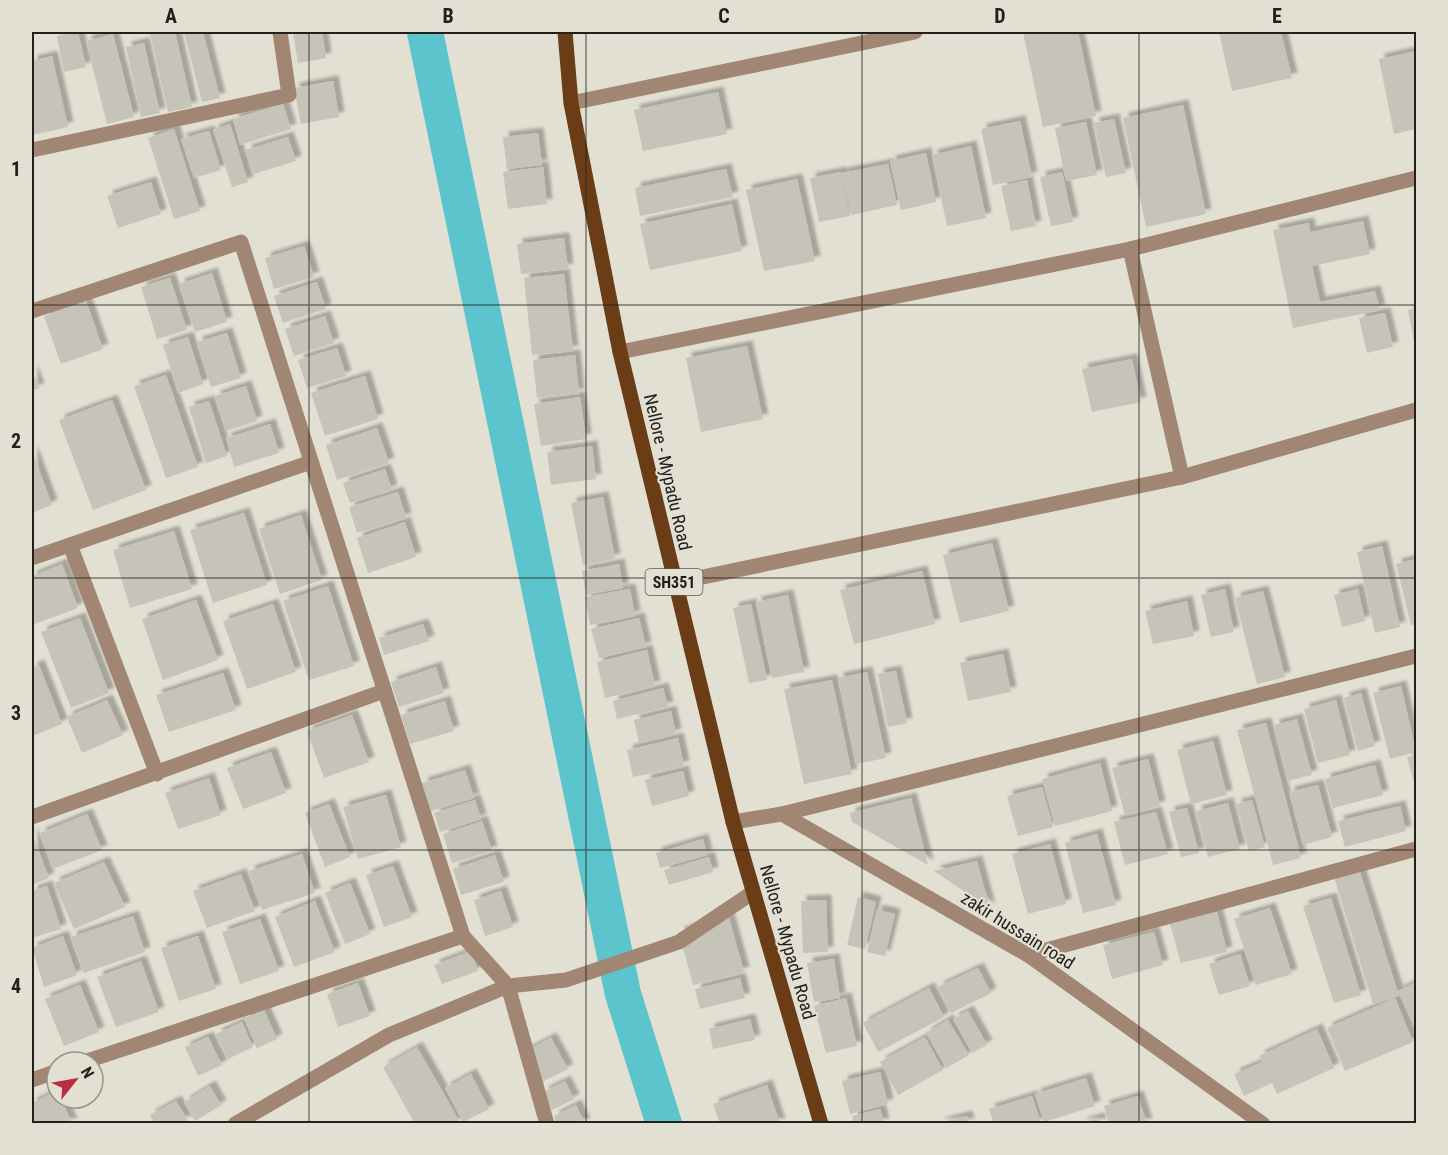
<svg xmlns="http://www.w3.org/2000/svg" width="1448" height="1155" viewBox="0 0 1448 1155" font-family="'Roboto Condensed',sans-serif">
	<defs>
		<filter id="shadow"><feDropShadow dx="5.5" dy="-5.5" stdDeviation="1.5" flood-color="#0004"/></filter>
	</defs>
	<rect width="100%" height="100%" fill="#e2dfd3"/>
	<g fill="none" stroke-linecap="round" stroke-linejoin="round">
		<polyline stroke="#5cc4cc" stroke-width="36" points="425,32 623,994 664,1124"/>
	</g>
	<g fill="#c6c3b8" filter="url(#shadow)">
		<polygon points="78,32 86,67 64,72 57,36"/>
		<polygon points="162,32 175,32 192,107 168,112 150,34"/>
		<polygon points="184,32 203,32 220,98 202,102"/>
		<polygon points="293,32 322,32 326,58 298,63"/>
		<polygon points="1023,32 1078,32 1096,116 1043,127"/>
		<polygon points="1219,32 1281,32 1292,78 1232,91"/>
		<polygon points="113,34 134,117 107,124 86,41"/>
		<polygon points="144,43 160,113 141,117 126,47"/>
		<polygon points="1416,51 1416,129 1394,134 1379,59"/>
		<polygon points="52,56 68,127 32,135 32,61"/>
		<polygon points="333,81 339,117 301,124 294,88"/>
		<polygon points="718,92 727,134 643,151 634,110"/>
		<polygon points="283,104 291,129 240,145 233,119"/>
		<polygon points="1183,105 1206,214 1146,227 1123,118"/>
		<polygon points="1114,119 1126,173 1106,177 1094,123"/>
		<polygon points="1020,121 1032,177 993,185 981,129"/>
		<polygon points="1086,122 1097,175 1066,181 1055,128"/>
		<polygon points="230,124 248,182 232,187 213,130"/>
		<polygon points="174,129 200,211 174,219 148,138"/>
		<polygon points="209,131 221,170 194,178 181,139"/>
		<polygon points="538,133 542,165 507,169 503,137"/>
		<polygon points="288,137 296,161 254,174 246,150"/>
		<polygon points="971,146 986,218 947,226 932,155"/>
		<polygon points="926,153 936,202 901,210 890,161"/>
		<polygon points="888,164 897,205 851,215 842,173"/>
		<polygon points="543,167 547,204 508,209 503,172"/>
		<polygon points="726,169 733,197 640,216 635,188"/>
		<polygon points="841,172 850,216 819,222 810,178"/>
		<polygon points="1062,172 1073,222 1051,226 1040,177"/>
		<polygon points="797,179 815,261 764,271 746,190"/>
		<polygon points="1027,180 1036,226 1011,231 1001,186"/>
		<polygon points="151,182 161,214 118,228 107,196"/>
		<polygon points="732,204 742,251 650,270 640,224"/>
		<polygon points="1363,221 1370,254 1312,266 1320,302 1375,291 1380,310 1293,328 1273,230 1309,223 1310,232"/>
		<polygon points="564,238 568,269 521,274 517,244"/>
		<polygon points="304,246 314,277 274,289 265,258"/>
		<polygon points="212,273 227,322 195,332 179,284"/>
		<polygon points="564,274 573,351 532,355 524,278"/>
		<polygon points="170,278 187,330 157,339 141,287"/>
		<polygon points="317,282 326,309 283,323 274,296"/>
		<polygon points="86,301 103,349 61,364 44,316"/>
		<polygon points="1416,308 1416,347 1415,347 1408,310"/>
		<polygon points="1385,313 1393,347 1367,353 1359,318"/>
		<polygon points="325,316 334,343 294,356 285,329"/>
		<polygon points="227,333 241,378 211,387 197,342"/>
		<polygon points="188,337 203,384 178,393 163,345"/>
		<polygon points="747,346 763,419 701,432 686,358"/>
		<polygon points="337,348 346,376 307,388 298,360"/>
		<polygon points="575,355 579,394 537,398 533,360"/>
		<polygon points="1132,359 1141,402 1092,412 1082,369"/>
		<polygon points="32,370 39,388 32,391"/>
		<polygon points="166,375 198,467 166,478 134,386"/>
		<polygon points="365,376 378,419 325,436 311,393"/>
		<polygon points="246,386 257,421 226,431 215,396"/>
		<polygon points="580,397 586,439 541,446 534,404"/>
		<polygon points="112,400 146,490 93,510 59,420"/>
		<polygon points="209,401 227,456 206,463 189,407"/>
		<polygon points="270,424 279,453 234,467 226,438"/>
		<polygon points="377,428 389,463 337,480 326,445"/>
		<polygon points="592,446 596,479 551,485 547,452"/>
		<polygon points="32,451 52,505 32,513"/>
		<polygon points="385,469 392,490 350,503 343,483"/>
		<polygon points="398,492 406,518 357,533 349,507"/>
		<polygon points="603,497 615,559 583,565 571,503"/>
		<polygon points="244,513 267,585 213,603 190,530"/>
		<polygon points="301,515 322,580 280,594 259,529"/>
		<polygon points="405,522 416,557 368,573 357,538"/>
		<polygon points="174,531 192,589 130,608 113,550"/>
		<polygon points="992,543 1009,611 960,623 943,555"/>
		<polygon points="1382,546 1400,627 1375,633 1357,552"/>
		<polygon points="1416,559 1416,624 1411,625 1396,564"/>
		<polygon points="62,564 78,608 32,625 32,576"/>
		<polygon points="619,564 623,588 586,595 582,571"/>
		<polygon points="922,571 935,624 854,644 840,590"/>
		<polygon points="328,586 354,666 309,680 283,601"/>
		<polygon points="630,589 635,616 590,625 585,597"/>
		<polygon points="1225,589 1234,632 1211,637 1201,595"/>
		<polygon points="1358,589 1365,621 1342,627 1334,595"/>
		<polygon points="1263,591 1285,677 1257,684 1235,598"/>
		<polygon points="788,595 804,672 772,678 756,602"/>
		<polygon points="196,600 218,660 163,680 142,619"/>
		<polygon points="1187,601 1194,636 1153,644 1145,611"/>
		<polygon points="273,604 296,672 247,689 223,621"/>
		<polygon points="751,604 767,680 749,683 733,608"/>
		<polygon points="80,618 109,693 71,708 41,632"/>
		<polygon points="639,618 646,647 599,658 591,629"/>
		<polygon points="423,624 429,641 384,655 379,638"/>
		<polygon points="647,650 655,686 605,698 597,662"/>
		<polygon points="1003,654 1011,692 968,701 960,663"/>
		<polygon points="39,665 62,724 32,736 32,668"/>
		<polygon points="436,667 444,693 399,707 391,682"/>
		<polygon points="896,671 907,723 888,727 878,674"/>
		<polygon points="867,672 886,758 856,764 838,678"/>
		<polygon points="223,673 236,710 169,732 156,695"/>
		<polygon points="832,680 852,774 804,784 784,689"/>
		<polygon points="1401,686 1416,752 1390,759 1373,693"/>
		<polygon points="663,688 668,707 617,719 613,701"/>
		<polygon points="1361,693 1375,746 1358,751 1344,698"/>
		<polygon points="107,700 123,735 82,753 67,717"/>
		<polygon points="1336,700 1350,755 1318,763 1304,709"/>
		<polygon points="445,701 454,731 410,744 401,715"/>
		<polygon points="671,711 676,734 639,743 634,720"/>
		<polygon points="352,715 369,762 324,778 307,731"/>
		<polygon points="1297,719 1312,775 1288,781 1274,725"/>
		<polygon points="1266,723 1301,858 1273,865 1237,730"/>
		<polygon points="678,738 684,766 633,777 627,750"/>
		<polygon points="1213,741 1227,795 1191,804 1177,750"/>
		<polygon points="271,752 286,793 243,809 227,768"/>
		<polygon points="1416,755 1416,790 1407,757"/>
		<polygon points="1148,759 1160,806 1125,815 1112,768"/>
		<polygon points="1100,763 1112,811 1055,826 1042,779"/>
		<polygon points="1375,765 1383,795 1333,808 1325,779"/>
		<polygon points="465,770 474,798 431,811 422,783"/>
		<polygon points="683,771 689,796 652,806 645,780"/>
		<polygon points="209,778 221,815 178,829 165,793"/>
		<polygon points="1318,785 1332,837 1303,845 1289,792"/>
		<polygon points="1042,787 1053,827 1018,836 1007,796"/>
		<polygon points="386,795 401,847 358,859 343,807"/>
		<polygon points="911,798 928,865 852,822 850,813"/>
		<polygon points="475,800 481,819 440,832 434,813"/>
		<polygon points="1252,800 1265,847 1249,851 1236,804"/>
		<polygon points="1228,803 1240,849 1208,857 1196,811"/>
		<polygon points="329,804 350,857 325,867 305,813"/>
		<polygon points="1400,806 1406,831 1345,847 1338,821"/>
		<polygon points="1187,808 1199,853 1181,857 1169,812"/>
		<polygon points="1156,812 1168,854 1125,865 1114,822"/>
		<polygon points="87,814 102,850 53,869 40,833"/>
		<polygon points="482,821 492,851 452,863 443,834"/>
		<polygon points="32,833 49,878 32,885"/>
		<polygon points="1097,834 1116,905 1083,913 1065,843"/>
		<polygon points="703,839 707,855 660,868 656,853"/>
		<polygon points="1050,844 1066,904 1028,914 1012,854"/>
		<polygon points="302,854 315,893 262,910 249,871"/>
		<polygon points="495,855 504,882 461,895 453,869"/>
		<polygon points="709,857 713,872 669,885 664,870"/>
		<polygon points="977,861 990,909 934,871"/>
		<polygon points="104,862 125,907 74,929 54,883"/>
		<polygon points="393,866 412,917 384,927 366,875"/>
		<polygon points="1359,869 1399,996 1373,1004 1334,877"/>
		<polygon points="241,874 255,911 207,928 193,891"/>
		<polygon points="350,883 370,934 345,944 325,893"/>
		<polygon points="47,886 61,929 32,938 32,891"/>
		<polygon points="501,891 513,927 485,936 474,900"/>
		<polygon points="858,897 876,902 865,949 847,945"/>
		<polygon points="1331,898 1361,995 1334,1003 1303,906"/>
		<polygon points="826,900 828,952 803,953 801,901"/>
		<polygon points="315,901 335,952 294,967 275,917"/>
		<polygon points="1270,908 1292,974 1256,985 1234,919"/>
		<polygon points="877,910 895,914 885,956 867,952"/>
		<polygon points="1217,912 1227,952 1181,963 1170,924"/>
		<polygon points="133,916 145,952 84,973 71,937"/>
		<polygon points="729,918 744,972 693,985 679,932"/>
		<polygon points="260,919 279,971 240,984 222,932"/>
		<polygon points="1154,932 1163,965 1112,979 1103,945"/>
		<polygon points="63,936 77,975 44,987 32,948"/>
		<polygon points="198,936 216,989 179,1001 161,948"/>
		<polygon points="471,951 478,971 442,984 434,965"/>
		<polygon points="1240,954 1250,986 1219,995 1209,964"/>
		<polygon points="834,959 840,998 814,1002 807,963"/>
		<polygon points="141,961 159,1012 116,1027 97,977"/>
		<polygon points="978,968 991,993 951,1013 938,987"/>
		<polygon points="740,978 745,998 700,1009 695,989"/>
		<polygon points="1416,982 1416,1029 1398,991"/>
		<polygon points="358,983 370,1016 338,1027 327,994"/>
		<polygon points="80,985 99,1032 64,1046 45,999"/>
		<polygon points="929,988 944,1017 878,1052 863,1023"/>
		<polygon points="846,998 857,1046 826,1053 814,1006"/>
		<polygon points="1395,998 1413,1042 1345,1071 1327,1028"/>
		<polygon points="264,1010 277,1039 257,1048 244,1019"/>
		<polygon points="968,1011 987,1045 972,1053 953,1019"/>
		<polygon points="750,1019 755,1040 713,1049 709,1029"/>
		<polygon points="948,1020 969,1055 946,1068 926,1033"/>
		<polygon points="242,1022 253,1047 228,1059 216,1034"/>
		<polygon points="1317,1029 1334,1068 1277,1094 1272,1083 1244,1096 1234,1074 1262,1062 1259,1056"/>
		<polygon points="208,1037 222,1065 198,1076 185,1047"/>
		<polygon points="925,1037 943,1070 898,1095 880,1062"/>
		<polygon points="551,1038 568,1069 540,1083 524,1052"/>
		<polygon points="417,1047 461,1124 415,1124 383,1067"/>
		<polygon points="880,1072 888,1104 850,1114 842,1081"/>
		<polygon points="471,1074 489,1109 463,1122 445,1088"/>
		<polygon points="1086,1078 1095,1106 1044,1122 1035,1094"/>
		<polygon points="565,1081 574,1099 552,1110 543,1092"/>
		<polygon points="767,1085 780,1124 720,1124 713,1104"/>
		<polygon points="210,1086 221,1105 195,1121 184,1102"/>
		<polygon points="57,1091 57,1098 61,1098 72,1124 32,1124 32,1103"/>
		<polygon points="1032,1096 1041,1124 994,1124 989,1109"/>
		<polygon points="1138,1096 1147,1124 1109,1124 1104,1106"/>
		<polygon points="176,1101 188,1121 155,1124 150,1115"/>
		<polygon points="576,1105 585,1124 557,1124 554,1116"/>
		<polygon points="880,1109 884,1124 854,1124 852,1116"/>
		<polygon points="967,1116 969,1124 939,1124 939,1123"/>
		<polygon points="1099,1118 1101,1124 1081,1124 1081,1123"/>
	</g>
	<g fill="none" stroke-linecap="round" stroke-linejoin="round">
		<g stroke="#a18673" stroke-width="15">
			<polyline points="571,103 915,32"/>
			<polyline points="32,150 289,95 280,32"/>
			<polyline points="1130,249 1182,477"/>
			<polyline points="32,311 241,242 463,936 508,986 566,980 679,942 752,893"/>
			<polyline points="620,352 1130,249 1416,178"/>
			<polyline points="70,545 157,774"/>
			<polyline points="32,558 311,462"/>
			<polyline points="674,583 1182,477 1416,410"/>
			<polyline points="782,814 1416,656"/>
			<polyline points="32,817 384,691"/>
			<polyline points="1028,955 1416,849"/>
			<polyline points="84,1062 463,936"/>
			<polyline points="32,1080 57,1071"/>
			<polyline points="235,1124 389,1035 508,986 547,1124"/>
		</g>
		<polyline stroke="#a18673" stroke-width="15" points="733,822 782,814 1028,955 1263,1124"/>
		<polyline stroke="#6b3d17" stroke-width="15" points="565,32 571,103 620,352 733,822 821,1124"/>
	</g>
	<path fill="none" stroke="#21201c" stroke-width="1.5" stroke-opacity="0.55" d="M309 32V1124M586 32V1124M862 32V1124M1139 32V1124M32 305H1416M32 578H1416M32 850H1416"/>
	<g text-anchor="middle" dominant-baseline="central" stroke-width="4.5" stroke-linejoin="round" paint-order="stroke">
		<rect fill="#e2dfd3" stroke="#5b5953" stroke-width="1.5" x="645.5" y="569" width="57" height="26" rx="4.5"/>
		<g font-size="16" font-weight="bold" fill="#21201c">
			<text x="674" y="582">SH351</text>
		</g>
		<g font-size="18" fill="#21201c" stroke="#e2dfd3">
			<text transform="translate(668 472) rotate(77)">Nellore - Mypadu Road</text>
			<text transform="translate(1018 930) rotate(32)">zakir hussain road</text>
			<text transform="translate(788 942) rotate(74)">Nellore - Mypadu Road</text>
		</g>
	</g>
	<rect width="1448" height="1155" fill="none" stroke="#e2dfd3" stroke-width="66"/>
	<g transform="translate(75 1080) rotate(59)"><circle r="28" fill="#e2dfd3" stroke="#95938a" stroke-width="1.5"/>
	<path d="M0-4.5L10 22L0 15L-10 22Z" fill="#bc2b3e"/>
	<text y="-9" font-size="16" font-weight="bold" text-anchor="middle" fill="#21201c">N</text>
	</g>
	<rect x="33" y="33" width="1382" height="1089" fill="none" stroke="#21201c" stroke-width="2"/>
	<g font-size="20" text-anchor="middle" font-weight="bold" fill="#21201c">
		<text x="171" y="23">A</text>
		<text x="448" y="23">B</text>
		<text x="724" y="23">C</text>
		<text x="1000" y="23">D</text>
		<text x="1277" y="23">E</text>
		<text x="16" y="176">1</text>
		<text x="16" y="448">2</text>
		<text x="16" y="720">3</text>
		<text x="16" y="993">4</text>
	</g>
</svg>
